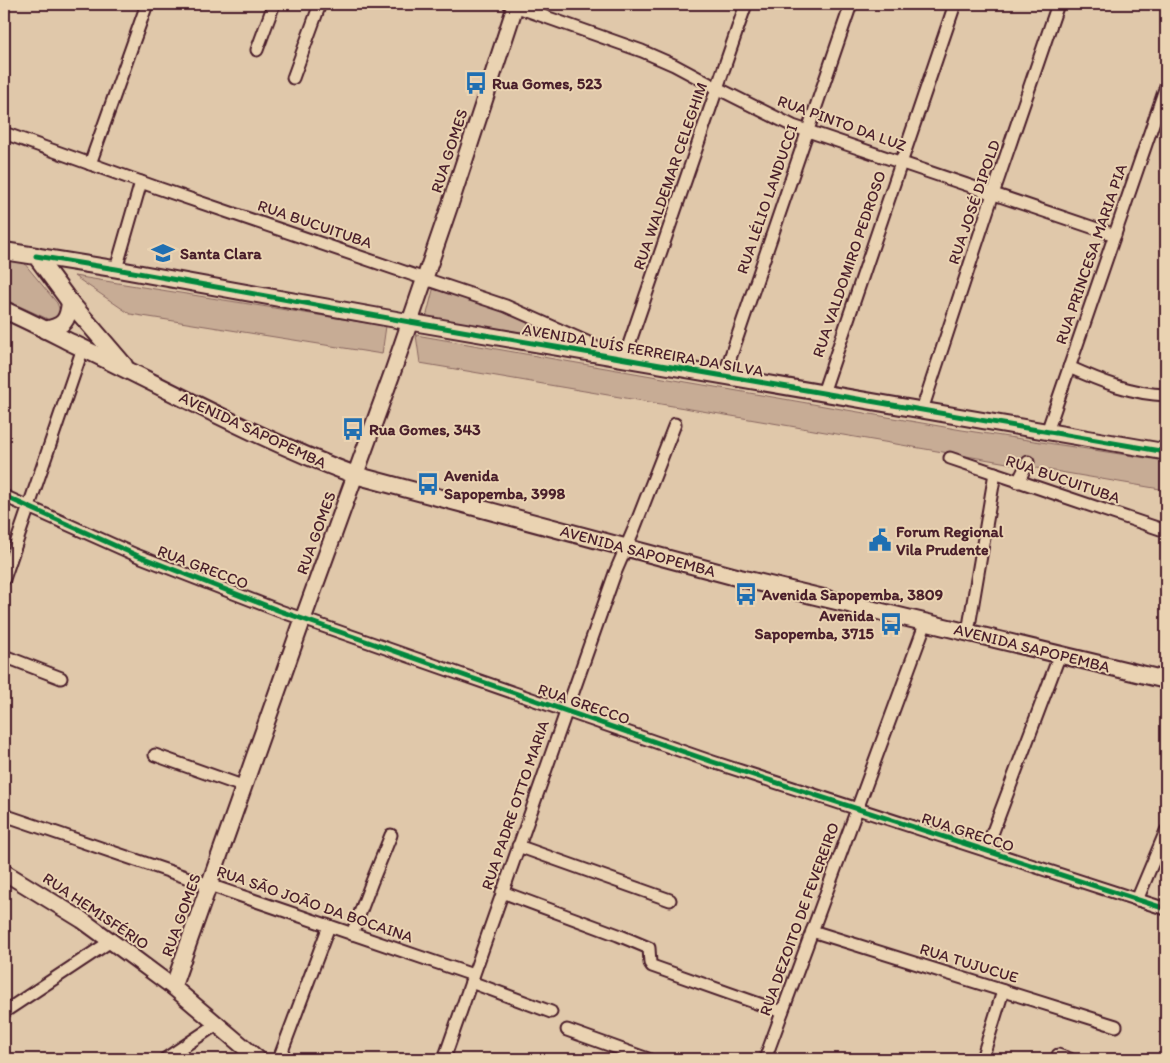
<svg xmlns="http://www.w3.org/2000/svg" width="1170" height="1063" viewBox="0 0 1170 1063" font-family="Itim,sans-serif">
	<rect width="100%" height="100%" fill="#e0c8aa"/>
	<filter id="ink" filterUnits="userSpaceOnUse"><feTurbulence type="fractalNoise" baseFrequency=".02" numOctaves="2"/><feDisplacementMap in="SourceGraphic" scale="10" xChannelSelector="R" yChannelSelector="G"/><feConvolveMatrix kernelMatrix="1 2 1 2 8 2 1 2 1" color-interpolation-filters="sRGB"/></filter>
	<g filter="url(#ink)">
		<g fill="#c7ac95" stroke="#886660">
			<polygon points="4,258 17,260 24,263 57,303 60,311 59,317 50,320 4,299"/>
			<polygon points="74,276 386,326 382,354 130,314"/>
			<polygon points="434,286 558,330 559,333 557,337 553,337 426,318"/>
			<polygon points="416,335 962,430 1166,461 1166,490 420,363"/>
		</g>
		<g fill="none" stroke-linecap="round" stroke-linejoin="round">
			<defs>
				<g id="minor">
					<polyline points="509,4 642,51 674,65 717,88 793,126 1115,235"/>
					<polyline points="257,50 274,4"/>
					<polyline points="293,78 320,4"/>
					<polyline points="4,133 155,187 425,279 506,306 587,342 607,355"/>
					<polyline points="90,164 147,4"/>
					<polyline points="116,269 141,182"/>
					<polyline points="624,359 746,4"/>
					<path d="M1069 367C1100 381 1132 394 1166 395"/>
					<polyline points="724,376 851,4"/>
					<polyline points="823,393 955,4"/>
					<polyline points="922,410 993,194 1058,4"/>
					<polyline points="1047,432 1166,86"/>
					<polyline points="950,458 1166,531"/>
					<polyline points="1018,482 1028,462"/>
					<polyline points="4,496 136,555 280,611 457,673 713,762 1166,909"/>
					<polyline points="4,579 83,348"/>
					<polyline points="968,632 995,473"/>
					<polyline points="4,656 61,678"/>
					<polyline points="155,755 245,787"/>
					<polyline points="4,815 473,975"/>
					<polyline points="518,846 670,900"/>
					<polyline points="986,850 1060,654"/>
					<polyline points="502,892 618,935 649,948 650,963 652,966 782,1012"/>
					<polyline points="1137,900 1166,831"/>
					<polyline points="812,931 1116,1026"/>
					<polyline points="352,934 371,884 391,835"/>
					<polyline points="471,982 551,1012"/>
					<polyline points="4,1012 111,941"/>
					<polyline points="567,1030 648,1059"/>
					<polyline points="1058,1055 1070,1059"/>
					<polyline points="165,1059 217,1024"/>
					<polyline points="279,1059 329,926"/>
					<polyline points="444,1059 615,573 634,529 675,424"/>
					<polyline points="765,1059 926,622"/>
					<polyline points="982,1059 1003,991"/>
				</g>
				<g id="tertiary">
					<polyline points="36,256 116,269 410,322 1166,452"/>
					<polyline points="4,872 82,920 134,958 173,987 258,1059"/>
					<polyline points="173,987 303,619 393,371 450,205 516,4"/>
				</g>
				<g id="secondary">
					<polyline points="4,251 36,256 70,302 124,365"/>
					<path d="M4 310C27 320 50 332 72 343 166 388 258 439 355 475L740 578 1166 680"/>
					<path d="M45 330C64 326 68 321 70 302"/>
				</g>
			</defs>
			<use href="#minor" stroke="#4a1f2b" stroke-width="15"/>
			<use href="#tertiary" stroke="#4a1f2b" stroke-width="19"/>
			<use href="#secondary" stroke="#4a1f2b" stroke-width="20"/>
			<use href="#minor" stroke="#ead3b2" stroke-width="11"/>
			<use href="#tertiary" stroke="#ead3b2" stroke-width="15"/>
			<use href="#secondary" stroke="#ead3b2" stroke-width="16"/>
			<defs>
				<g id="cycleway">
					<polyline points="36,256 116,269 410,322 1166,452"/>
					<polyline points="4,496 136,555 280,611 457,673 713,762 1166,909"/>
				</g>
			</defs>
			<use href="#cycleway" stroke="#ead3b2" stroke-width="8"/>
			<use href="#cycleway" stroke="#00873e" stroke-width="5"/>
		</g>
	</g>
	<defs>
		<symbol id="bus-bare" viewBox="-9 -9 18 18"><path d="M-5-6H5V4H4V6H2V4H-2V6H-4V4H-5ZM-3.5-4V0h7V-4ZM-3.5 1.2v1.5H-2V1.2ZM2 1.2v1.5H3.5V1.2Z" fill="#1f6fb2" stroke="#ead3b2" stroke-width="2.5" paint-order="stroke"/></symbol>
		<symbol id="school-bare" viewBox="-9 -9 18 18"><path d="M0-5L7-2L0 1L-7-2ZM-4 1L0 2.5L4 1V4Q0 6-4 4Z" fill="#1f6fb2" stroke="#ead3b2" stroke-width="2.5" paint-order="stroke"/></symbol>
		<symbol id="civic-bare" viewBox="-9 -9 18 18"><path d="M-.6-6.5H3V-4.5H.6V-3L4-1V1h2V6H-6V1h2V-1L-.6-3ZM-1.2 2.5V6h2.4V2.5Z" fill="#1f6fb2" stroke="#ead3b2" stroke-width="2.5" paint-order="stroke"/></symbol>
	</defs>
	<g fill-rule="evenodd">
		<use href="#bus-bare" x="460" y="67" width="32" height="32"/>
		<use href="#school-bare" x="147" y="237" width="32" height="32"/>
		<use href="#bus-bare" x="337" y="413" width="32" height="32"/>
		<use href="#bus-bare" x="412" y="468" width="32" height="32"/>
		<use href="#civic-bare" x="864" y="524" width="32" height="32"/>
		<use href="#bus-bare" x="730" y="578" width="32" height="32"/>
		<use href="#bus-bare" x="875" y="608" width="32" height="32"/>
	</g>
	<g text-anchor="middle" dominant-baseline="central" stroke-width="4" stroke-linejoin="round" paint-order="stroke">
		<g font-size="16" font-weight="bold" fill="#4a1f2b" stroke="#ead3b2" text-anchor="start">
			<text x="492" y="83">Rua Gomes, 523</text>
			<text x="180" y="253">Santa Clara</text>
			<text x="369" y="429">Rua Gomes, 343</text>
			<text x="444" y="475">Avenida<tspan x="444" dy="18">Sapopemba, 3998</tspan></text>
			<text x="896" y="531">Forum Regional<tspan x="896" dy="18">Vila Prudente</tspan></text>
			<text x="762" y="594">Avenida Sapopemba, 3809</text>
			<text x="874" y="615" text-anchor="end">Avenida<tspan x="874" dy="18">Sapopemba, 3715</tspan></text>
		</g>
		<g font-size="16" fill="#4a1f2b" stroke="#ead3b2">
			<text transform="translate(842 123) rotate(20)">RUA PINTO DA LUZ</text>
			<text transform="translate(449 151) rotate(-72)">RUA GOMES</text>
			<text transform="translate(670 176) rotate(-71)">RUA WALDEMAR CELEGHIM</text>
			<text transform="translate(767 199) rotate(-71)">RUA LÉLIO LANDUCCI</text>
			<text transform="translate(974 202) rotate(-71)">RUA JOSÉ DIPOLD</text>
			<text transform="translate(315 224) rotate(19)">RUA BUCUITUBA</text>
			<text transform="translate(1091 254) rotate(-71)">RUA PRINCESA MARIA PIA</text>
			<text transform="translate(849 264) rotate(-71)">RUA VALDOMIRO PEDROSO</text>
			<text transform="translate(643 350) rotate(10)">AVENIDA LUÍS FERREIRA DA SILVA</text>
			<text transform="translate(253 430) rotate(25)">AVENIDA SAPOPEMBA</text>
			<text transform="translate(1063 479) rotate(19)">RUA BUCUITUBA</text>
			<text transform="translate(316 533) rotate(-70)">RUA GOMES</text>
			<text transform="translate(638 551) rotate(15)">AVENIDA SAPOPEMBA</text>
			<text transform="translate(203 567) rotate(21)">RUA GRECCO</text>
			<text transform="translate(1032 648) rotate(14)">AVENIDA SAPOPEMBA</text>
			<text transform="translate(584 704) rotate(19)">RUA GRECCO</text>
			<text transform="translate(515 805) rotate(-71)">RUA PADRE OTTO MARIA</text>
			<text transform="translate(968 832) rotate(18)">RUA GRECCO</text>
			<text transform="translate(315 904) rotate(19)">RUA SÃO JOÃO DA BOCAINA</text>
			<text transform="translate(96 911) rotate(34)">RUA HEMISFÉRIO</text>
			<text transform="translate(181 915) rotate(-70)">RUA GOMES</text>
			<text transform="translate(799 919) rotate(-70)">RUA DEZOITO DE FEVEREIRO</text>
			<text transform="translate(969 963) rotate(17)">RUA TUJUCUE</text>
		</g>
	</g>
	<rect width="1170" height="1063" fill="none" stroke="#ead3b2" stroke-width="20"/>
	<rect x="10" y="10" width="1150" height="1043" fill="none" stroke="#4a1f2b" stroke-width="2" filter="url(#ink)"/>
</svg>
